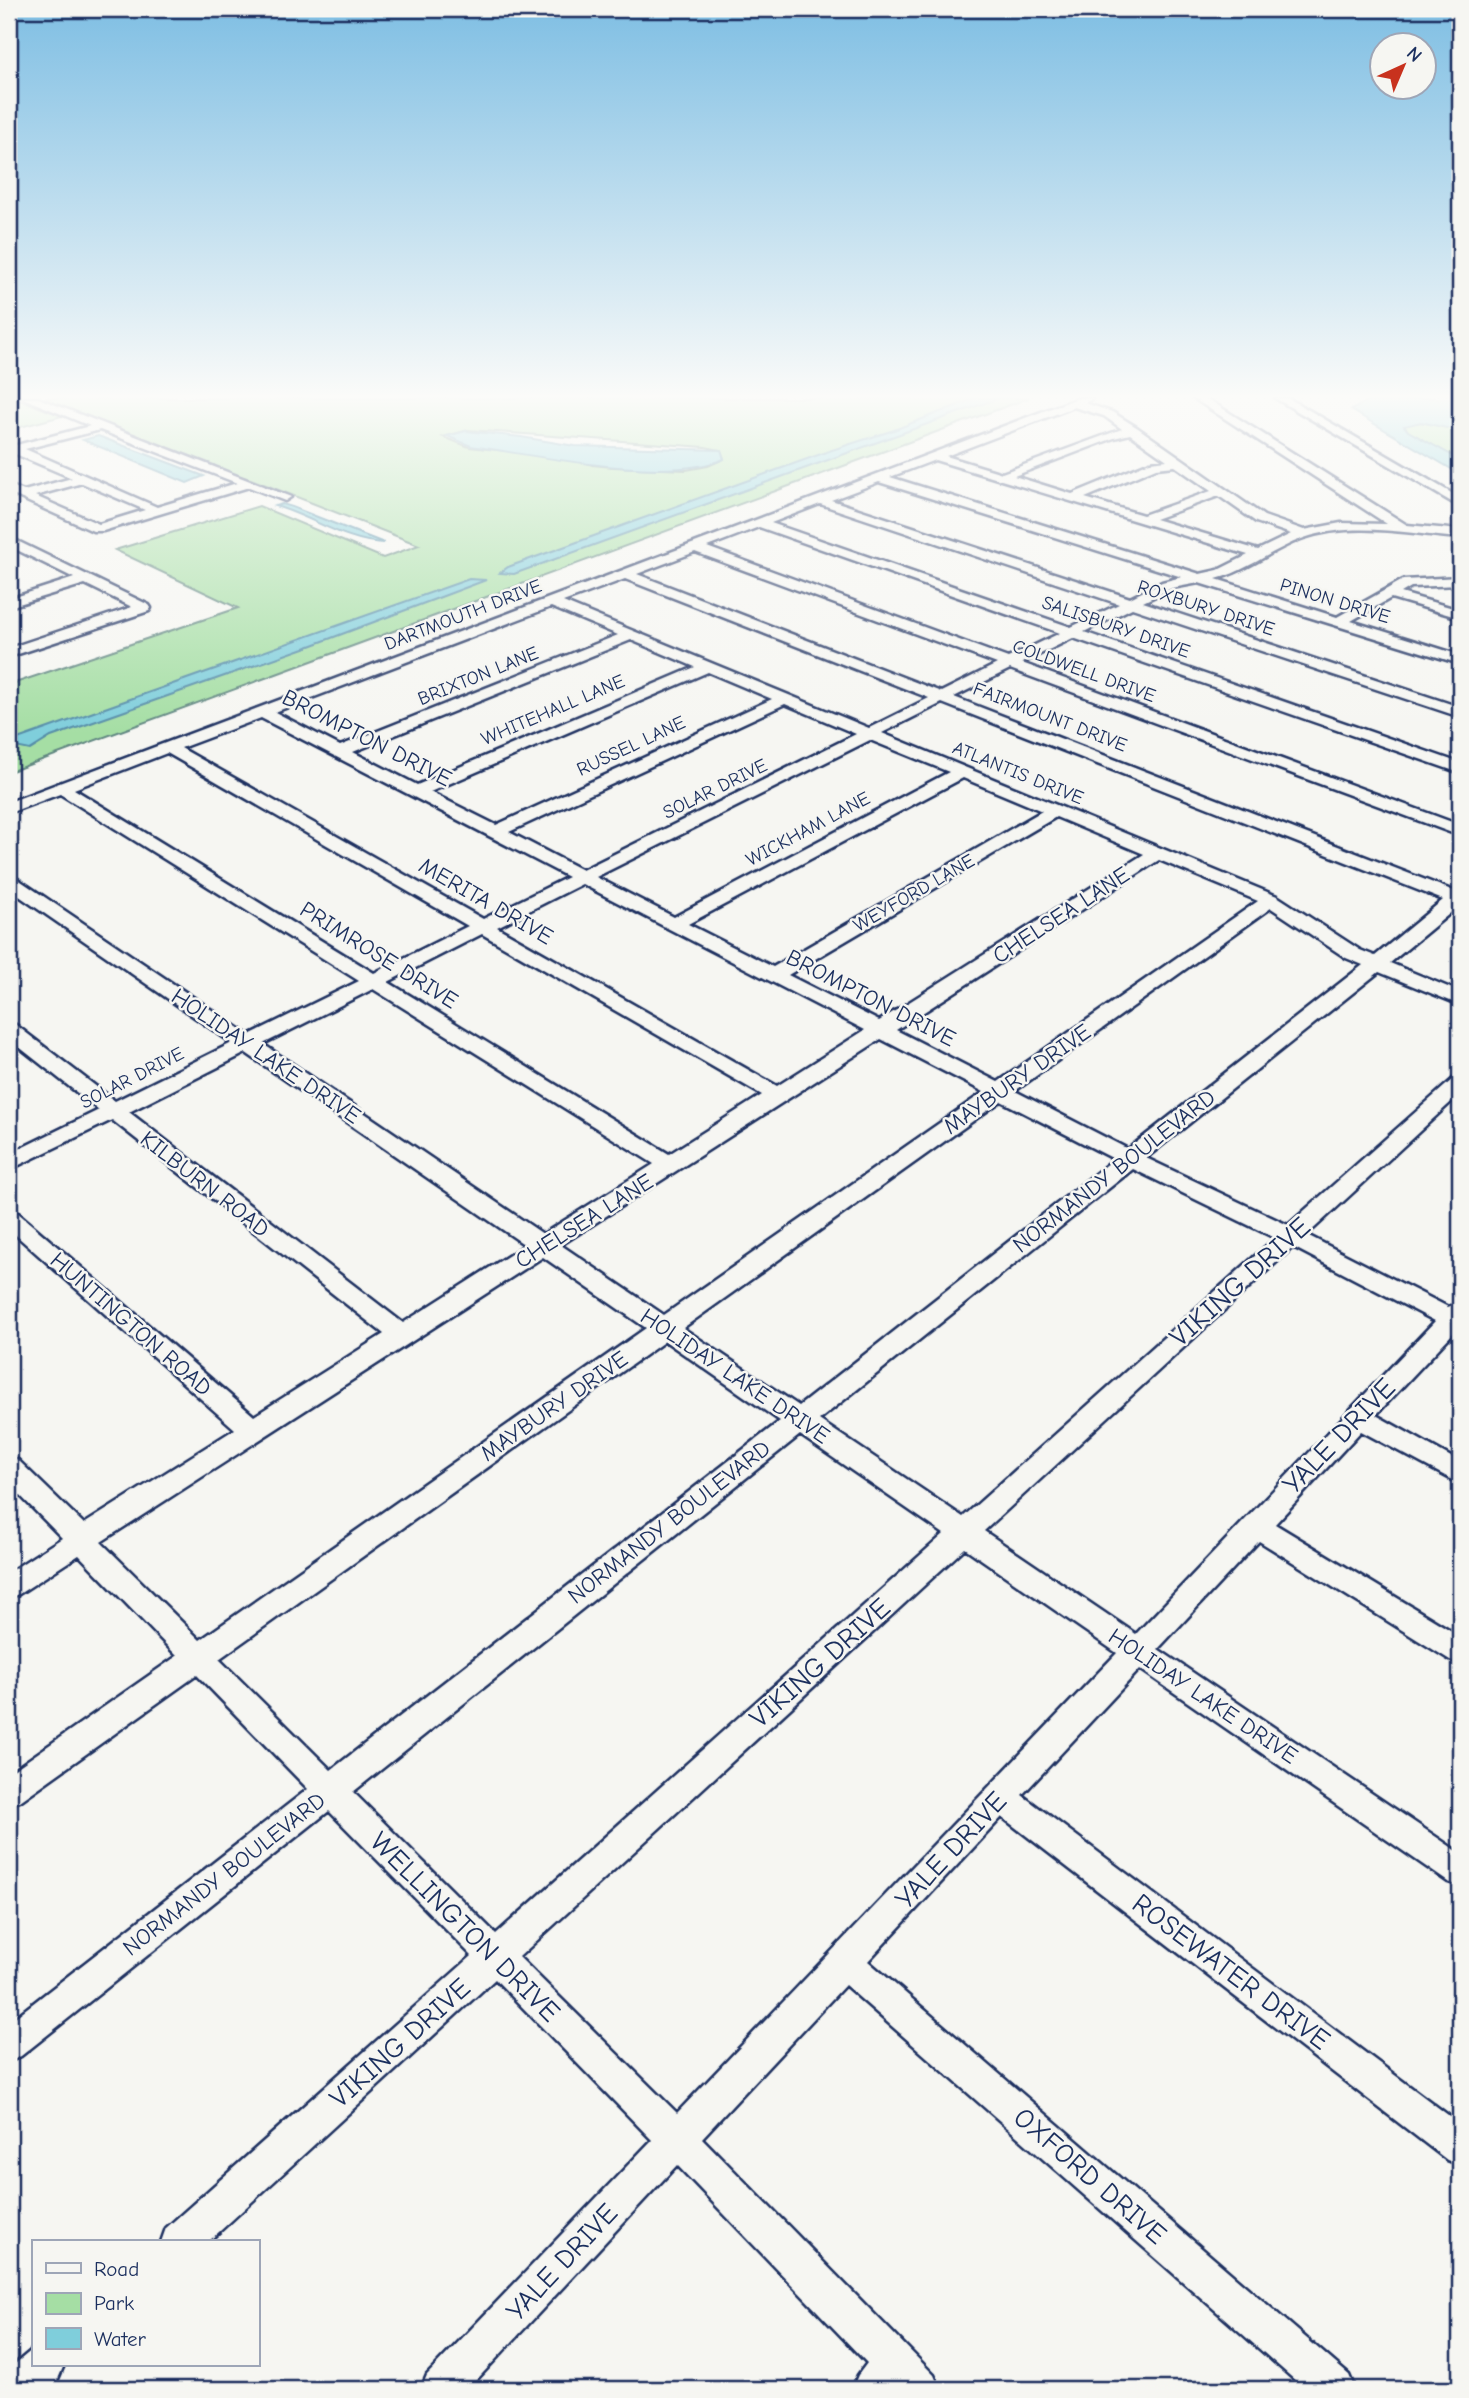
<svg xmlns="http://www.w3.org/2000/svg" width="1469" height="2398" viewBox="0 0 1469 2398" font-family="'Comic Neue',sans-serif">
	<rect width="100%" height="100%" fill="#f6f6f2"/>
	<filter id="ink" filterUnits="userSpaceOnUse"><feTurbulence type="fractalNoise" baseFrequency=".0143" numOctaves="2"/><feDisplacementMap in="SourceGraphic" scale="14" xChannelSelector="R" yChannelSelector="G"/><feConvolveMatrix kernelMatrix="1 2 1 2 8 2 1 2 1" color-interpolation-filters="sRGB"/></filter>
	<g filter="url(#ink)">
		<g fill="#a5dea4" stroke="#608681" stroke-width="2" fill-rule="evenodd">
			<polygon points="9,398 15,398 62,416 9,430"/>
			<path d="M40 398H1029L9 772V685L238 608 115 550 259 506 383 558 419 545 251 479 223 472 214 465ZM468 430 705 447 721 450 724 459 708 466 686 470 613 467 592 465 573 458 469 447 443 437Z"/>
			<polygon points="1421,422 1460,431 1460,460 1408,431 1404,425"/>
		</g>
		<g fill="#7fcedb" stroke="#578ea9" stroke-width="2">
			<polygon points="976,398 999,398 514,574 500,573 508,567 832,450 894,430"/>
			<polygon points="1373,398 1460,398 1460,431 1421,422 1404,426 1408,431 1460,460 1460,474 1351,410"/>
			<path d="M466 431 521 437 575 446 721 450 724 459C668 484 534 455 471 446L447 436Z"/>
			<polygon points="98,436 204,476 187,483 83,440"/>
			<path d="M282 504 292 507 384 543C346 542 311 516 275 506Z"/>
			<polygon points="469,579 486,580 310,646 51,737 30,750 16,747 9,756 9,742"/>
		</g>
		<g fill="none" stroke-linecap="round" stroke-linejoin="round">
			<defs>
				<g id="minor">
					<path d="M23 398H38L291 497 285 501 249 487 103 531H93L9 493V485L24 491 72 478 13 453H9V447L90 426ZM100 430 237 483 157 507 25 449ZM82 483 145 510 99 524 35 496Z"/>
					<path d="M1078 398H1093L1085 403 1112 412 1138 428 1264 516 1304 530 1341 523 1387 524 1193 398H1206L1407 525 1460 530V538C1410 534 1353 521 1304 538 1273 549 1247 571 1216 579L1337 617 1403 580 1460 577V585L1411 587 1401 593 1460 610V618L1391 598 1351 621 1460 655V664L1199 583 1172 588 1143 602 1460 707V717L1132 608 1084 632 1460 763V773L1073 638 1022 663 1460 825V836L1010 669 954 697 1454 891 1460 890V905L1390 963 1460 992V1005L1379 972 1146 1158 1288 1225 1453 1079 1460 1077V1094L1307 1235 1448 1307 1460 1302V1332L1455 1331 1376 1415 1460 1462V1484L1361 1431 1275 1524 1460 1636V1663L1450 1660 1259 1541 1158 1649 1460 1853V1886L1448 1882 1140 1669 1022 1795 1460 2124V2165L1447 2160 1002 1817 868 1961 1349 2375 1355 2389H1305L845 1985 702 2138 934 2375 940 2389H852L858 2375 867 2363 677 2165 468 2389H421L427 2375 652 2140 495 1979 208 2242H161L166 2228 472 1956 329 1811 21 2056 9 2062V2022L308 1789 197 1675 20 1801 9 1805V1773L177 1656 79 1555 19 1594 9 1597V1572L62 1538 9 1484V1457L18 1460 84 1524 235 1429 9 1229V1210L17 1212 254 1416 384 1334 112 1120 9 1170V1154L99 1110 9 1039V1023L16 1025 115 1101 232 1043 9 889V876L15 877 249 1035 359 981 60 794 9 813V802ZM1074 407 1104 416 1122 429 1002 473 946 456ZM1130 434 1167 460 1150 462 1072 494 1014 476 1114 438ZM935 460 1248 555 1218 570 1200 574 890 477ZM1175 466 1211 491 1143 515 1085 498 1156 468ZM879 482 1182 577 1162 582 1130 598 831 500ZM1219 496 1256 522 1291 534 1258 550 1155 519ZM820 504 1119 604 1071 627 771 523ZM759 527 1060 633 1008 658 707 547ZM695 552 997 664 941 692 637 574ZM625 579 929 698 869 728 563 602ZM551 607 618 635 340 746 275 712ZM631 640 695 667 417 785 353 752ZM708 672 772 699 496 825 430 792ZM942 703 1443 900 1375 956 1360 950 1277 896 882 733ZM785 704 856 734 582 870 509 832ZM261 718 568 877 483 919 181 748ZM870 740 949 772 674 917 596 877ZM167 753 468 926 374 973 74 789ZM963 778 1042 811 773 967 688 924ZM1056 817 1144 854 879 1021 788 975ZM1159 860 1258 901 998 1082 896 1030ZM582 884 865 1030 777 1086 497 927ZM1271 908 1346 958 1363 965 1128 1149 1015 1091ZM482 934 762 1095 669 1154 388 982ZM373 989 654 1164 543 1234 263 1044ZM881 1039 984 1092 664 1315 561 1245ZM246 1053 525 1245 403 1323 129 1112ZM1001 1101 1114 1159 799 1406 683 1328ZM1133 1169 1275 1238 963 1517 819 1420ZM1293 1247 1435 1321 1136 1634 984 1531ZM543 1257 646 1328 200 1640 101 1542ZM665 1341 780 1421 331 1770 219 1659ZM800 1435 944 1534 496 1934 353 1792ZM965 1548 1117 1653 677 2113 519 1957Z"/>
					<polygon points="1275,398 1288,398 1460,498 1460,507"/>
					<polygon points="9,537 149,605 151,608 149,611 9,657 9,648 132,607 85,584 9,607 9,599 74,578 9,546"/>
					<polygon points="33,2349 33,2365 64,2365 58,2379 47,2389 9,2389 9,2369"/>
				</g>
			</defs>
			<use href="#minor" stroke="#1b2f5e" stroke-width="5"/>
			<use href="#minor" fill="#f6f6f2" fill-rule="evenodd"/>
		</g>
	</g>
	<linearGradient id="sky" x2="0" y2="1"><stop stop-color="#7ebee3"/><stop offset="0.54" stop-color="#fbfbf9"/><stop offset="1" stop-color="#fbfbf9" stop-opacity="0"/></linearGradient>
	<rect width="1469" height="734" fill="url(#sky)"/>
	<g text-anchor="middle" dominant-baseline="central" stroke-width="5" stroke-linejoin="round" paint-order="stroke">
		<g font-size="19" fill="#1b2f5e" stroke="#f6f6f2">
			<text transform="translate(1335 601) rotate(17)">PINON DRIVE</text>
			<text transform="translate(1206 608) rotate(18)">ROXBURY DRIVE</text>
			<text transform="translate(463 615) rotate(-21)">DARTMOUTH DRIVE</text>
			<text transform="translate(1116 627) rotate(19)">SALISBURY DRIVE</text>
			<text transform="translate(1084 671) rotate(20)">COLDWELL DRIVE</text>
			<text transform="translate(478 676) rotate(-22)">BRIXTON LANE</text>
			<text transform="translate(553 710) rotate(-23)">WHITEHALL LANE</text>
			<text transform="translate(1050 717) rotate(21)">FAIRMOUNT DRIVE</text>
			<text transform="translate(631 746) rotate(-25)">RUSSEL LANE</text>
			<text transform="translate(1018 773) rotate(22)">ATLANTIS DRIVE</text>
			<text transform="translate(715 789) rotate(-26)">SOLAR DRIVE</text>
			<text transform="translate(808 829) rotate(-28)">WICKHAM LANE</text>
			<text transform="translate(914 893) rotate(-30)">WEYFORD LANE</text>
			<text transform="translate(132 1078) rotate(-27)">SOLAR DRIVE</text>
		</g>
		<g font-size="23" fill="#1b2f5e" stroke="#f6f6f2">
			<text transform="translate(367 738) rotate(27)">BROMPTON DRIVE</text>
			<text transform="translate(486 901) rotate(30)">MERITA DRIVE</text>
			<text transform="translate(1061 915) rotate(-33)">CHELSEA LANE</text>
			<text transform="translate(379 955) rotate(32)">PRIMROSE DRIVE</text>
			<text transform="translate(871 998) rotate(27)">BROMPTON DRIVE</text>
			<text transform="translate(266 1056) rotate(34)">HOLIDAY LAKE DRIVE</text>
			<text transform="translate(1017 1079) rotate(-35)">MAYBURY DRIVE</text>
			<text transform="translate(1114 1171) rotate(-38)">NORMANDY BOULEVARD</text>
			<text transform="translate(205 1184) rotate(38)">KILBURN ROAD</text>
			<text transform="translate(584 1221) rotate(-32)">CHELSEA LANE</text>
			<text transform="translate(131 1324) rotate(41)">HUNTINGTON ROAD</text>
			<text transform="translate(735 1376) rotate(34)">HOLIDAY LAKE DRIVE</text>
			<text transform="translate(554 1406) rotate(-35)">MAYBURY DRIVE</text>
			<text transform="translate(669 1522) rotate(-38)">NORMANDY BOULEVARD</text>
			<text transform="translate(1203 1696) rotate(34)">HOLIDAY LAKE DRIVE</text>
			<text transform="translate(224 1874) rotate(-38)">NORMANDY BOULEVARD</text>
		</g>
		<g font-size="28" fill="#1b2f5e" stroke="#f6f6f2">
			<text transform="translate(1240 1282) rotate(-42)">VIKING DRIVE</text>
			<text transform="translate(1339 1436) rotate(-46)">YALE DRIVE</text>
			<text transform="translate(820 1663) rotate(-42)">VIKING DRIVE</text>
			<text transform="translate(951 1850) rotate(-47)">YALE DRIVE</text>
			<text transform="translate(465 1927) rotate(45)">WELLINGTON DRIVE</text>
			<text transform="translate(1231 1972) rotate(37)">ROSEWATER DRIVE</text>
			<text transform="translate(400 2043) rotate(-42)">VIKING DRIVE</text>
			<text transform="translate(1090 2176) rotate(41)">OXFORD DRIVE</text>
			<text transform="translate(562 2262) rotate(-47)">YALE DRIVE</text>
		</g>
	</g>
	<rect width="1469" height="2398" fill="none" stroke="#f6f6f2" stroke-width="35"/>
	<rect x="18" y="18" width="1434" height="2363" fill="none" stroke="#1b2f5e" stroke-width="2.5" filter="url(#ink)"/>
	<rect x="32" y="2240" width="228" height="126" fill="#f6f6f2" stroke="#9ea6b7" stroke-width="2"/>
	<rect x="46" y="2263" width="35" height="10" fill="#f6f6f2" stroke="#9ea6b7" stroke-width="2"/>
	<text x="94" y="2276" font-size="21" fill="#1b2f5e">Road</text>
	<rect x="46" y="2293" width="35" height="21" fill="#a5dea4" stroke="#9ea6b7" stroke-width="2"/>
	<text x="94" y="2310" font-size="21" fill="#1b2f5e">Park</text>
	<rect x="46" y="2328" width="35" height="21" fill="#7fcedb" stroke="#9ea6b7" stroke-width="2"/>
	<text x="94" y="2346" font-size="21" fill="#1b2f5e">Water</text>
	<g transform="translate(1403 66) rotate(44)"><circle r="33" fill="#f6f6f2" stroke="#9ea6b7" stroke-width="2"/>
	<path d="M0-5L12 26L0 18L-12 26Z" fill="#c8321e"/>
	<text y="-10" font-size="19" font-weight="bold" text-anchor="middle" fill="#1b2f5e">N</text>
	</g>
</svg>
